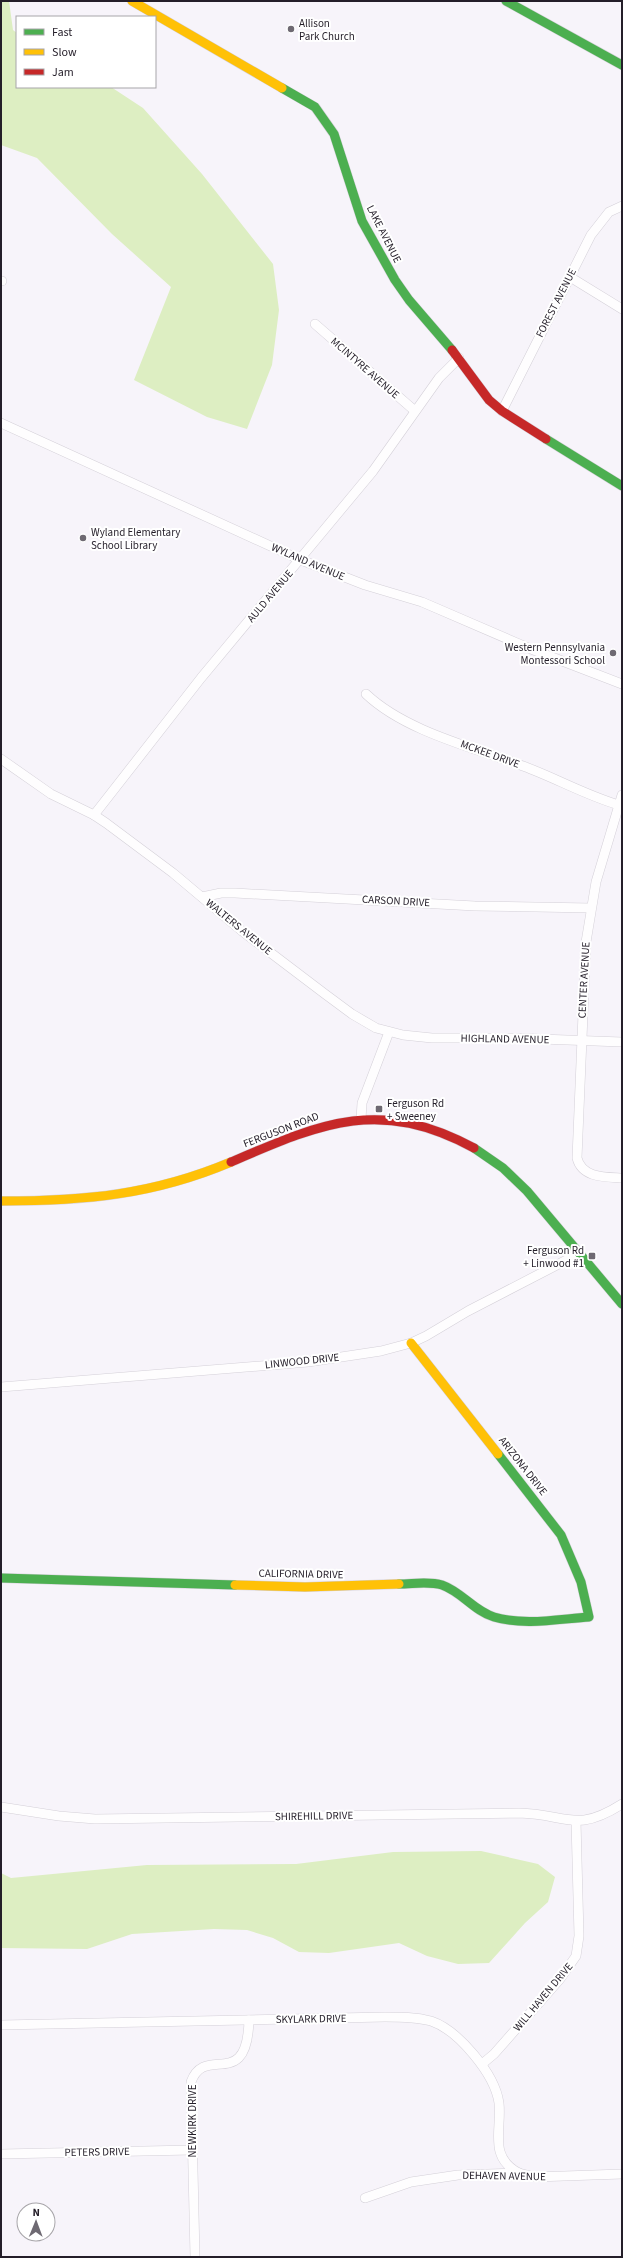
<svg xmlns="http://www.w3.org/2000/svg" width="623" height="2258" viewBox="0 0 623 2258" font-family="'Source Sans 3',sans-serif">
	<rect width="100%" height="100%" fill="#f7f4fa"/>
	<g fill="#ddeec2">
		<polygon points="1,1 9,1 13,30 17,33 17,87 111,87 143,108 202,174 273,264 279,310 272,365 247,429 207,417 134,380 171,287 112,234 37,158 1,145"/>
		<polygon points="481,1851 538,1864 555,1877 548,1902 525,1923 489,1963 458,1964 427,1956 399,1943 329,1953 299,1952 273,1938 247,1930 214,1929 132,1934 87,1949 1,1948 1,1873 11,1878 147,1865 296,1864 393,1852"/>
	</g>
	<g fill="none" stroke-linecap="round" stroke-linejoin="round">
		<defs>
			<g id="street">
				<polyline points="570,277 622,309"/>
				<polyline points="1,281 2,281"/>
				<polyline points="315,324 415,411"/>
				<polyline points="502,411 591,235 609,212 622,206"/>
				<polyline points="1,423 301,560 365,585 422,602 531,649 622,684"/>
				<path d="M366 694C405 731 472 747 523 766 556 778 585 795 619 805"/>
				<polyline points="1,759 51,794 94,815 106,823 173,873 242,931 325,994 352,1014 376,1028 403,1035 432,1038 513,1038 622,1042"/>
				<path d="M622 795 596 882 586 942 577 1158C582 1178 605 1177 622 1178"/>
				<polyline points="94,815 201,678 373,471 439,378 459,358"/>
				<polyline points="202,897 221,893 235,893 475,906 591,908"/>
				<polyline points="361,1119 362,1103 389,1032"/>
				<polyline points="1,1387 308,1362 381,1351 411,1343 426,1336 468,1311 580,1253"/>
				<path d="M1 1807 59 1816 95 1819 519 1813C567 1814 575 1834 622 1804"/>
				<path d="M1 2025 385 2017C401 2017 416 2017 431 2021 458 2030 495 2074 499 2103 502 2130 488 2157 519 2173"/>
				<polyline points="482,2064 494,2054 560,1979 576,1956 579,1936 576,1821"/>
				<polyline points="1,2154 192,2150"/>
				<polyline points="365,2198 411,2182 458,2175 519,2173 535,2177 622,2174"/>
				<path d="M195 2257 191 2082C205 2043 247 2093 249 2020"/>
			</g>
			<g id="fast">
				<polyline points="506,1 622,65"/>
				<polyline points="282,88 315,107 334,134 362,221 395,280 409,300 452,350"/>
				<polyline points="546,439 622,486"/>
				<polyline points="474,1148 503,1168 527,1191 622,1304"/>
				<polyline points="1,1578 235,1585"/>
				<path d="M399 1584C413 1584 429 1581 442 1585 462 1592 474 1611 494 1617 524 1626 559 1619 589 1617L581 1582 561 1535 498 1454"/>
			</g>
			<g id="slow">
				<polyline points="132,1 282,88"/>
				<path d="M1 1201C84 1201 153 1195 231 1162"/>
				<polyline points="411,1343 498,1454"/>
				<polyline points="235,1585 305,1587 399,1584"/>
			</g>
			<g id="jam">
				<polyline points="452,350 489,400 502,411 546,439"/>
				<path d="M231 1162C322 1123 379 1097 474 1148"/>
			</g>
		</defs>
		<use href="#street" stroke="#d4d0d8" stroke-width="10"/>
		<use href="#fast" stroke="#d4d0d8" stroke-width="10"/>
		<use href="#slow" stroke="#d4d0d8" stroke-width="10"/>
		<use href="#jam" stroke="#d4d0d8" stroke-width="10"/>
		<use href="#street" stroke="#fefdfe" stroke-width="9"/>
		<use href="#fast" stroke="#4caf50" stroke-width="9"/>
		<use href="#slow" stroke="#ffc107" stroke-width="9"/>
		<use href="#jam" stroke="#c62828" stroke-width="9"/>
	</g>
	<g fill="#6e6972" stroke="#fff" stroke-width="1.5">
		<circle cx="291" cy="29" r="4"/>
		<circle cx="83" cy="538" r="4"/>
		<circle cx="613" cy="653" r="4"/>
		<rect x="375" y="1105" width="8" height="8" rx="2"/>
		<rect x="588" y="1252" width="8" height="8" rx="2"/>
	</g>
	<g text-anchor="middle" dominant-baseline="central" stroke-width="4" stroke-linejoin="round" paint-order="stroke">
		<g font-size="11" fill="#241e29" stroke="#fff" text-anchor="start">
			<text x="299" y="23">Allison<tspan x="299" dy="13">Park Church</tspan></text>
			<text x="91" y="532">Wyland Elementary<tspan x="91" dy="13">School Library</tspan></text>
			<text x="605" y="647" text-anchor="end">Western Pennsylvania<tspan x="605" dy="13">Montessori School</tspan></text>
			<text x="387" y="1103">Ferguson Rd<tspan x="387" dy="13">+ Sweeney</tspan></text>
			<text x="584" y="1250" text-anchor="end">Ferguson Rd<tspan x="584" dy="13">+ Linwood #1</tspan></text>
		</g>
		<g font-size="11" fill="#241e29" stroke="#fff">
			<text transform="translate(384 234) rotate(63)">LAKE AVENUE</text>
			<text transform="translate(556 303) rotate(-63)">FOREST AVENUE</text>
			<text transform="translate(365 368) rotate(41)">MCINTYRE AVENUE</text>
			<text transform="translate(308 562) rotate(23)">WYLAND AVENUE</text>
			<text transform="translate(270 596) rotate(-50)">AULD AVENUE</text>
			<text transform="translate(490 754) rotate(20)">MCKEE DRIVE</text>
			<text transform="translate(396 901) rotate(3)">CARSON DRIVE</text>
			<text transform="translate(239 927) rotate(39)">WALTERS AVENUE</text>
			<text transform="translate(584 980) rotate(-87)">CENTER AVENUE</text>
			<text transform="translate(505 1039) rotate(1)">HIGHLAND AVENUE</text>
			<text transform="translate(281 1130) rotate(-21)">FERGUSON ROAD</text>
			<text transform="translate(302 1361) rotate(-6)">LINWOOD DRIVE</text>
			<text transform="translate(523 1466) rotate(52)">ARIZONA DRIVE</text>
			<text transform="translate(301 1574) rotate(1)">CALIFORNIA DRIVE</text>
			<text transform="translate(314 1816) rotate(-1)">SHIREHILL DRIVE</text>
			<text transform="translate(543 1997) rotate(-50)">WILL HAVEN DRIVE</text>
			<text transform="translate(311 2019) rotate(-1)">SKYLARK DRIVE</text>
			<text transform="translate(192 2121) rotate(-90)">NEWKIRK DRIVE</text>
			<text transform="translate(97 2152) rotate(-1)">PETERS DRIVE</text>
			<text transform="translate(504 2176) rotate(1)">DEHAVEN AVENUE</text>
		</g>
	</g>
	<rect width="623" height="2258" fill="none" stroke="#241e29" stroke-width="4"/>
	<rect x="16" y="16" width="140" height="72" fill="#ffffff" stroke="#a7a5a9"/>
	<rect x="24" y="29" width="20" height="6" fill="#4caf50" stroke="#a7a5a9"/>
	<text x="52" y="36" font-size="12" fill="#241e29">Fast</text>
	<rect x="24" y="49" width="20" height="6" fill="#ffc107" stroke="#a7a5a9"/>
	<text x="52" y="56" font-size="12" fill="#241e29">Slow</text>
	<rect x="24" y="69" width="20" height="6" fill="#c62828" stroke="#a7a5a9"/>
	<text x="52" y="76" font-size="12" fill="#241e29">Jam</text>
	<g transform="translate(36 2222) rotate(1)"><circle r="19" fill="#ffffff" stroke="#a7a5a9"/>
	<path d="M0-3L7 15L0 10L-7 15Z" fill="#6e6972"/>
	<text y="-6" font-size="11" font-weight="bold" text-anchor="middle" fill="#241e29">N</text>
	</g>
</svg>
